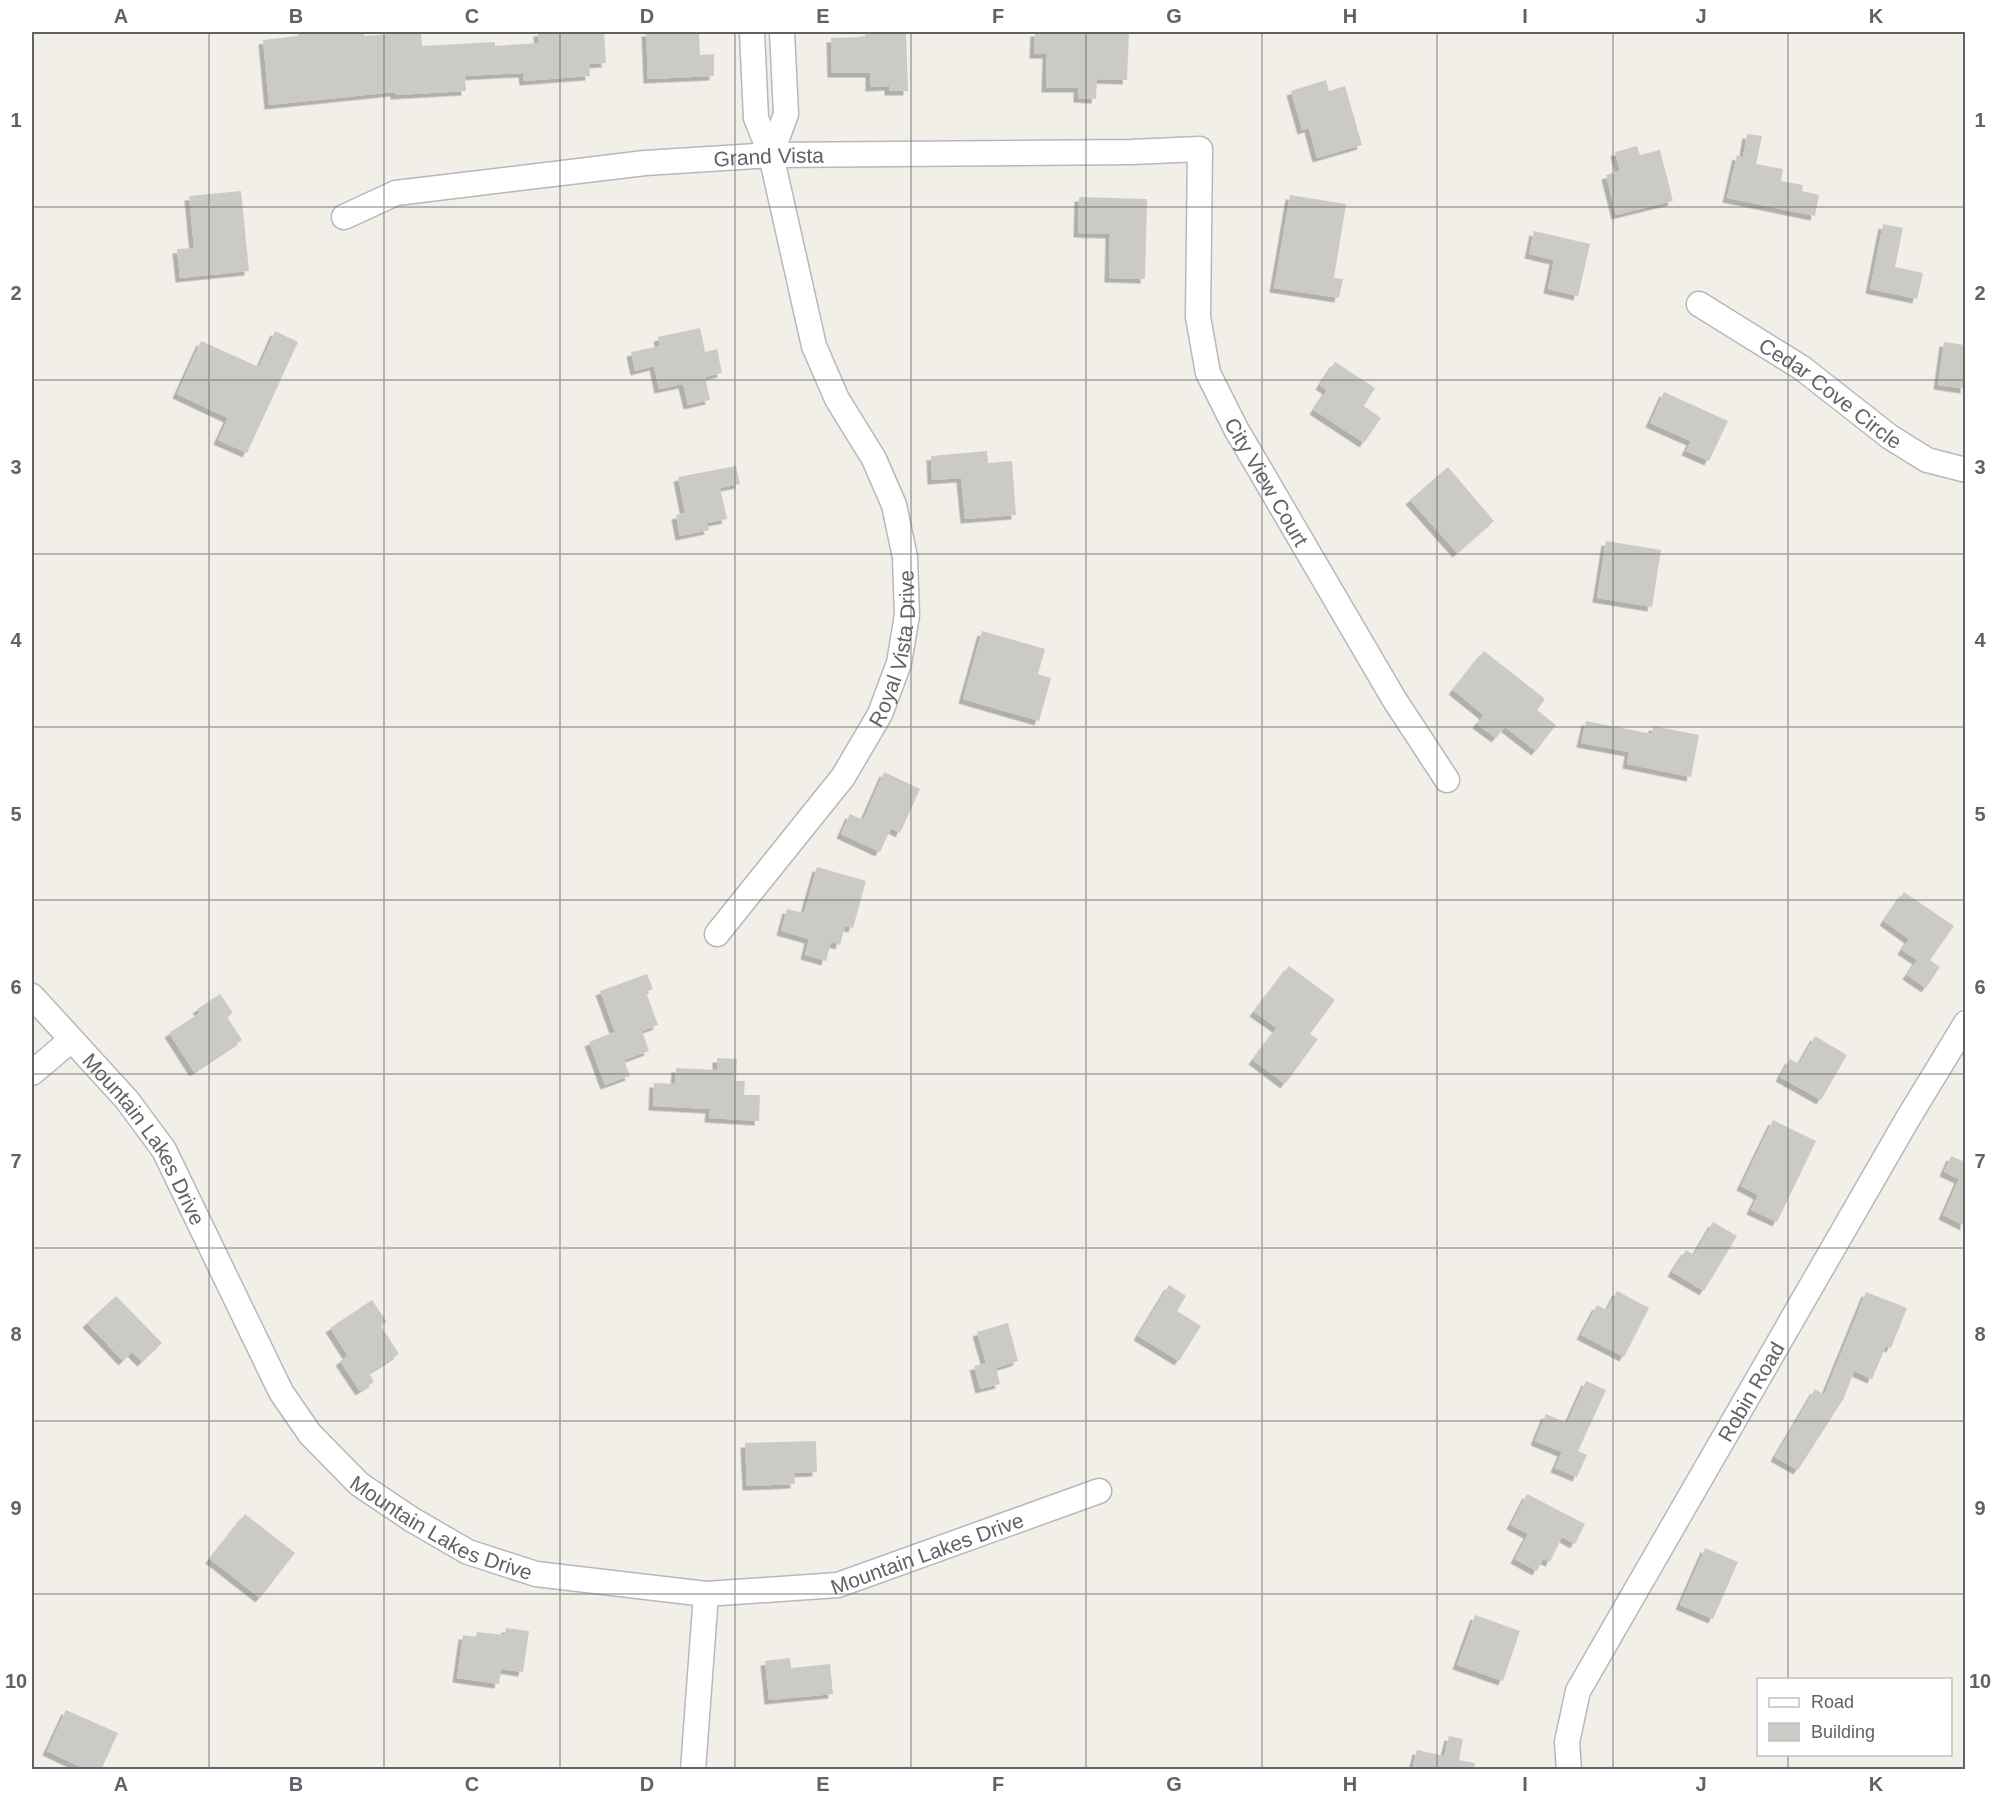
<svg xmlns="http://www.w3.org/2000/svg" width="1997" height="1801" viewBox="0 0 1997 1801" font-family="Arial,sans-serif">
	<defs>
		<filter id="shadow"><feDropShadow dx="-4.5" dy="4.5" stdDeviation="0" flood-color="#0004"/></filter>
	</defs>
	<rect width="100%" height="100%" fill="#f1efe8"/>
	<g fill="#cccac5" filter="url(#shadow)">
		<polygon points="298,32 364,32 364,36 421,32 422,46 495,42 495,46 539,43 538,32 604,32 606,63 589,64 590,76 524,81 523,73 465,76 466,91 395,95 395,92 269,105 263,40 298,36"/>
		<polygon points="646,32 699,32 700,55 714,54 714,76 648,79"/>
		<polygon points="865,32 906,32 908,91 889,91 889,86 870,87 870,73 832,73 831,38 865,37"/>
		<polygon points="1035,32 1129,32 1127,80 1097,79 1096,99 1078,98 1078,88 1046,88 1047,54 1034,54"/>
		<polygon points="1326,80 1329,91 1345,86 1362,145 1317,158 1309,128 1302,130 1291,91"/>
		<polygon points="1747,134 1762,136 1756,164 1783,169 1781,181 1803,185 1802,191 1819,195 1815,216 1727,198 1737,155 1743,157"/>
		<polygon points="1637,146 1640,155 1660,150 1673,201 1616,215 1606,175 1620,171 1615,152"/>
		<polygon points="241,191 249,271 180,278 177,249 194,248 189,196"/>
		<polygon points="1290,195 1346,204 1334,278 1343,279 1339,298 1274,288"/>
		<polygon points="1079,197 1147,199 1145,279 1109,278 1110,234 1078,233"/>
		<polygon points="1883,224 1903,228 1895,267 1923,273 1917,299 1870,289"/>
		<polygon points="1534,231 1590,244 1578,296 1548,289 1554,260 1529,254"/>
		<polygon points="700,328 705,352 717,349 722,373 705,377 710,400 688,405 683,384 659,389 654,366 635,371 631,352 660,346 658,337"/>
		<polygon points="275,331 298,342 247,453 218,440 228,418 177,394 201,341 259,367"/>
		<polygon points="1944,342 1965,345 1965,389 1938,385"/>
		<polygon points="1335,362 1375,388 1364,406 1381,418 1364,443 1314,410 1327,390 1320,385"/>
		<polygon points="1664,392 1728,421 1709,461 1686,451 1691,441 1650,423"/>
		<polygon points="987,451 988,463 1012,461 1016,515 965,519 961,478 932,480 931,456"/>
		<polygon points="736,466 740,484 720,488 727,519 707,523 709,530 680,536 676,515 685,513 678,477"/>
		<polygon points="1448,467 1494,521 1457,553 1410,500"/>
		<polygon points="1606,541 1661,550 1652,607 1597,598"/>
		<polygon points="982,631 1045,649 1038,674 1051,678 1039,721 963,699"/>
		<polygon points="1484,651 1545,699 1537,710 1556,725 1536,751 1505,727 1496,738 1477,724 1484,715 1453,690"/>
		<polygon points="1586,721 1652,734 1653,726 1699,735 1691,777 1627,764 1629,752 1581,743"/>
		<polygon points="884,772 920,789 900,833 891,828 880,852 841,834 850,814 863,820"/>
		<polygon points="817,867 866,881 853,928 845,926 840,945 831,942 826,961 805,955 809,939 781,931 787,909 804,913"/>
		<polygon points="1904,892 1954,926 1930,960 1940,967 1926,988 1907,975 1917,960 1902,950 1909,939 1884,921"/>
		<polygon points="1289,966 1335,1000 1310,1034 1318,1039 1285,1084 1253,1060 1277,1028 1254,1012"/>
		<polygon points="647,974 653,989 646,992 658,1025 642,1031 649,1051 624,1060 630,1076 605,1085 589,1042 615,1032 600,991"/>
		<polygon points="220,994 233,1013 227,1017 242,1040 194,1072 169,1033 200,1013 197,1009"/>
		<polygon points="1815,1036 1847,1055 1821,1100 1780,1077 1790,1059 1799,1064"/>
		<polygon points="717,1058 737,1059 736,1081 745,1081 744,1095 760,1095 759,1121 709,1118 710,1109 653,1106 654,1083 675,1084 676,1068 717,1070"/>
		<polygon points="1773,1120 1816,1141 1777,1222 1751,1210 1758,1195 1741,1186"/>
		<polygon points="1951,1156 1965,1162 1965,1226 1943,1215 1959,1179 1944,1172"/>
		<polygon points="1713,1222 1737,1236 1704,1291 1672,1272 1686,1250 1694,1255"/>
		<polygon points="1169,1285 1186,1296 1177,1311 1201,1326 1179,1361 1138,1336"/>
		<polygon points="1617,1291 1649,1308 1624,1357 1581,1335 1597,1305 1607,1310"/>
		<polygon points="1866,1292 1907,1308 1891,1348 1886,1346 1872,1379 1854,1371 1844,1398 1798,1470 1775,1457 1815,1389 1824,1395"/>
		<polygon points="116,1296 162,1343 142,1362 132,1352 123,1361 87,1323"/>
		<polygon points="372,1300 387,1322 381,1326 399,1354 369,1373 374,1382 360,1391 340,1361 348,1356 330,1328"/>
		<polygon points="1008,1323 1018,1361 996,1368 1000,1384 980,1389 974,1366 986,1363 977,1332"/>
		<polygon points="1586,1381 1606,1390 1578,1451 1587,1455 1577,1477 1555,1468 1562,1452 1535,1441 1546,1414 1567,1423"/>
		<polygon points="816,1441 817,1472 794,1473 795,1484 747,1486 745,1443"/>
		<polygon points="1527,1494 1585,1524 1575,1544 1562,1537 1550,1562 1543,1559 1537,1571 1515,1559 1528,1534 1511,1525"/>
		<polygon points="245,1514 295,1553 260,1598 210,1559"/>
		<polygon points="1705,1548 1738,1562 1713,1619 1680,1605"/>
		<polygon points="1475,1615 1520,1631 1503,1681 1457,1665"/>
		<polygon points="506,1628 529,1631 523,1672 501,1669 499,1684 457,1678 463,1635 476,1637 477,1632 505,1635"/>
		<polygon points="790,1658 791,1668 830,1664 833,1694 769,1700 765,1661"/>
		<polygon points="66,1710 118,1733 101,1770 87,1770 47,1751"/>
		<polygon points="1449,1736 1463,1739 1459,1760 1475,1763 1474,1770 1412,1770 1417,1750 1444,1756"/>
	</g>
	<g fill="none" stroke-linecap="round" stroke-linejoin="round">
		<defs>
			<g id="minor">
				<polyline points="771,155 786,114 782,32"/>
				<path id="s1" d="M344 217 396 193 645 163 771 155 1131 152 1200 149 1198 317 1208 373 1236 429 1394 699 1447 780"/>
				<path id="s2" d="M1699 304 1802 368 1890 437 1927 460 1966 470"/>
				<path id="s3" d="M717 934 843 777 880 714 899 663 907 615 905 557 894 505 874 459 837 399 814 346 771 155 756 118 752 32"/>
				<path id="s4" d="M32 996 127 1100 164 1150 281 1392 310 1434 359 1484 411 1519 468 1552 536 1574 706 1594 838 1585 1099 1491"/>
				<polyline points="32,1073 71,1040"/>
				<polyline points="693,1770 706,1594"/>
				<path id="s5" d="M1569 1770 1567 1742 1578 1691 1907 1120 1966 1023"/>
			</g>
		</defs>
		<use href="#minor" stroke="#b5b8bc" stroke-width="27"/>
		<use href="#minor" stroke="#fff" stroke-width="24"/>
	</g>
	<path fill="none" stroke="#5f6368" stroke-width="1.5" stroke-opacity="0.55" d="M209 32V1770M384 32V1770M560 32V1770M735 32V1770M911 32V1770M1086 32V1770M1262 32V1770M1437 32V1770M1613 32V1770M1788 32V1680M32 207H1966M32 380H1966M32 554H1966M32 727H1966M32 900H1966M32 1074H1966M32 1248H1966M32 1421H1966M32 1594H1966M1788 1754V1770"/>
	<g text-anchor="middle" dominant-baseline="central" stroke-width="5" stroke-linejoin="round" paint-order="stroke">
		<g font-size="21" fill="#5f6368" stroke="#fff">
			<text stroke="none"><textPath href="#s1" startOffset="432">Grand Vista</textPath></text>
			<text stroke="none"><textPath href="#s2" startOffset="159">Cedar Cove Circle</textPath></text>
			<text stroke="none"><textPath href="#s1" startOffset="1212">City View Court</textPath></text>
			<text stroke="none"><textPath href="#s3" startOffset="342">Royal Vista Drive</textPath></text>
			<text stroke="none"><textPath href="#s4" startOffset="183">Mountain Lakes Drive</textPath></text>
			<text stroke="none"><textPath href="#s5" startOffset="426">Robin Road</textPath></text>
			<text stroke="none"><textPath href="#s4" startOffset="687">Mountain Lakes Drive</textPath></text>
			<text stroke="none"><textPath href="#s4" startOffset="1191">Mountain Lakes Drive</textPath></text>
		</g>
	</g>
	<rect width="1997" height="1801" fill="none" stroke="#ffffff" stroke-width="66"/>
	<rect x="1757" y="1678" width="195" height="78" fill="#ffffff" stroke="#bfc1c3" stroke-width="1.5"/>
	<rect x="1769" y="1698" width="30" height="9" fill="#ffffff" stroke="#bfc1c3" stroke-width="1.5"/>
	<text x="1811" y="1708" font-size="18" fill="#5f6368">Road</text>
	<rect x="1769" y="1723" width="30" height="18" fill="#cccac5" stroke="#bfc1c3" stroke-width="1.5"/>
	<text x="1811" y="1738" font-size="18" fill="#5f6368">Building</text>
	<rect x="33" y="33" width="1931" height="1735" fill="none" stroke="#5f6368" stroke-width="2"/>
	<g font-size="20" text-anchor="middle" font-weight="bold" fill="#5f6368">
		<text x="121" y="23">A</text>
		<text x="296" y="23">B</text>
		<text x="472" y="23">C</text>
		<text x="647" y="23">D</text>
		<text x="823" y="23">E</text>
		<text x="998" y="23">F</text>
		<text x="1174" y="23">G</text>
		<text x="1350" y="23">H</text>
		<text x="1525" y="23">I</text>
		<text x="1701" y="23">J</text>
		<text x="1876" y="23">K</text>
		<text x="16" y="127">1</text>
		<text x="1980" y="127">1</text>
		<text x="16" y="300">2</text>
		<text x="1980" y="300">2</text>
		<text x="16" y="474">3</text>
		<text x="1980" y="474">3</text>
		<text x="16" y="647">4</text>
		<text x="1980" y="647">4</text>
		<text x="16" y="821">5</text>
		<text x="1980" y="821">5</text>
		<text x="16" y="994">6</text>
		<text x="1980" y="994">6</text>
		<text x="16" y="1168">7</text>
		<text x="1980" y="1168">7</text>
		<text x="16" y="1341">8</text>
		<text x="1980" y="1341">8</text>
		<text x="16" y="1515">9</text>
		<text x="1980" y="1515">9</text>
		<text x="16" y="1688">10</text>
		<text x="1980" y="1688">10</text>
		<text x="121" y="1791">A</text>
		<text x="296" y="1791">B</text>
		<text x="472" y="1791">C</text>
		<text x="647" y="1791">D</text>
		<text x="823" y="1791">E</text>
		<text x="998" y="1791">F</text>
		<text x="1174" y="1791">G</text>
		<text x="1350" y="1791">H</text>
		<text x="1525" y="1791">I</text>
		<text x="1701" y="1791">J</text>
		<text x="1876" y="1791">K</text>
	</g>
</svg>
